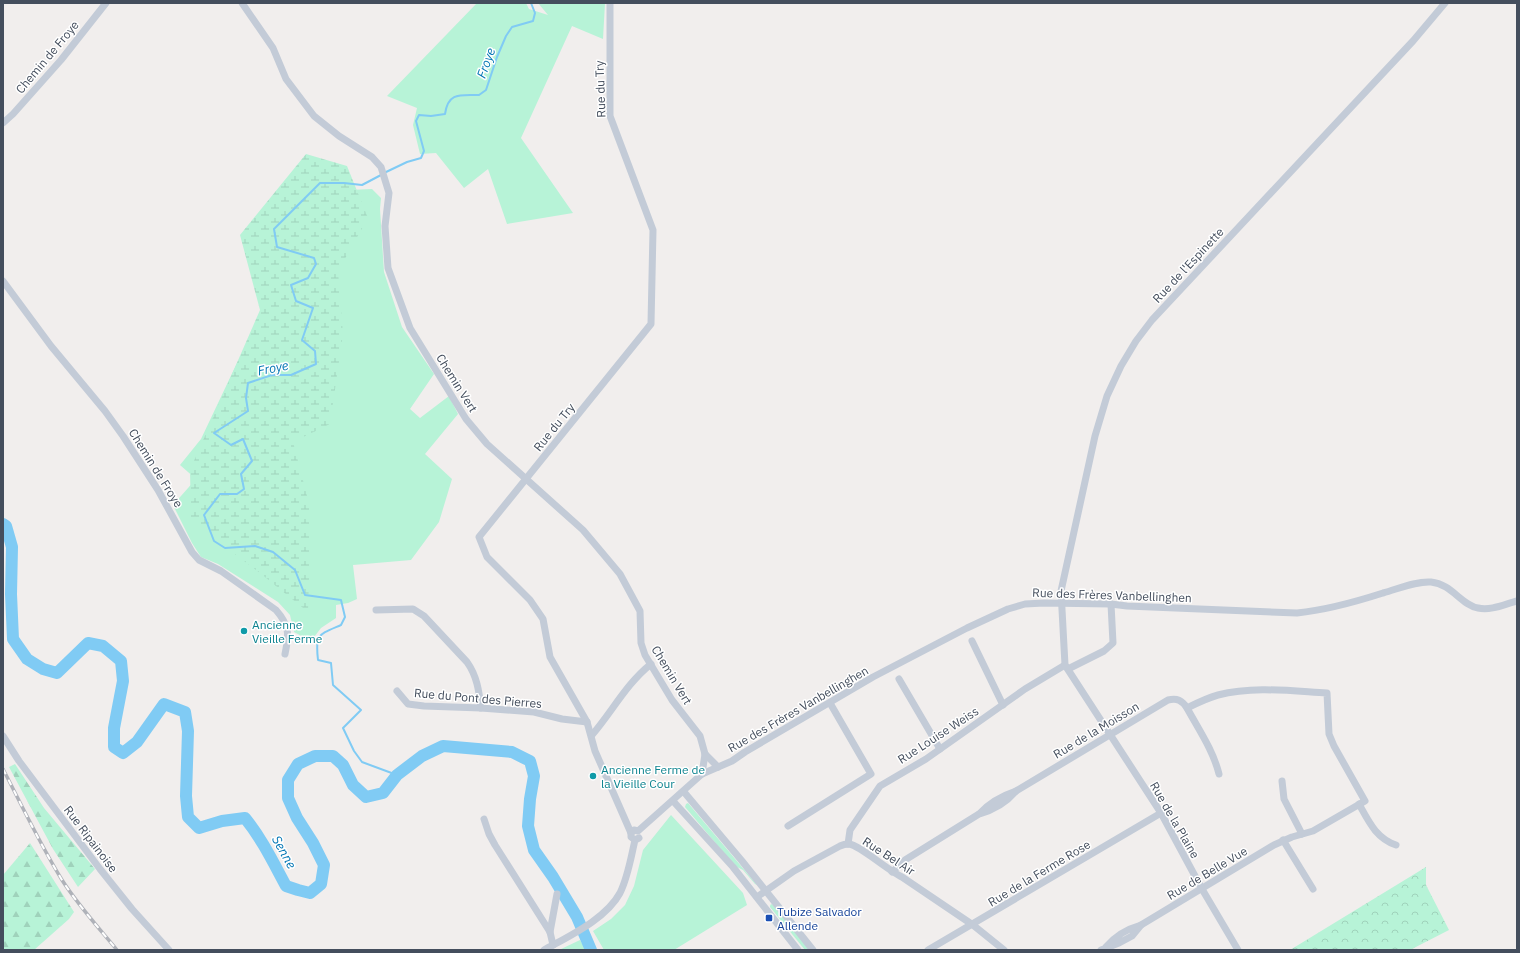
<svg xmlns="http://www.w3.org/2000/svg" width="1520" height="953" viewBox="0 0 1520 953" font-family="'IBM Plex Sans',sans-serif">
	<defs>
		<pattern id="forest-firs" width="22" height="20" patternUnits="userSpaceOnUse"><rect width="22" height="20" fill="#b7f3d7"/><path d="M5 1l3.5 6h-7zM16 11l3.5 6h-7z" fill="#9fd2bb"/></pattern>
		<pattern id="wetland-marsh" width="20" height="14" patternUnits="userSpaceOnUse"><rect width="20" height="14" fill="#b7f3d7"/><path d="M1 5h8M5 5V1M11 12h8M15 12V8" fill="none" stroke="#9fd2bb"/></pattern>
		<pattern id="park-crowns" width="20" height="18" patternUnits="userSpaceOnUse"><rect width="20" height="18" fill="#b7f3d7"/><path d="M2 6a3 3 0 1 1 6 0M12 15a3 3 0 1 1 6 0" fill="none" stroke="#9fd2bb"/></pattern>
	</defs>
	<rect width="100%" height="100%" fill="#f1eeed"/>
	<g fill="#b7f3d7">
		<polygon points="477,3 526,3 529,9 548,15 538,3 605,3 603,39 572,26 521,138 573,213 507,224 488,169 464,188 436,153 420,154 413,125 417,108 387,96"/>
		<polygon points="372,189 381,198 380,209 384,272 402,327 434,374 410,409 420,418 449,396 458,414 425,454 452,479 439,522 411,560 353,565 357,599 348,603 336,605 336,618 321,628 311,641 294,632 290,615 278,602 218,564 201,557 192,543 173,505 196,479 180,465 201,439 237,363 349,190"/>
		<polygon points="688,803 757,885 755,884 743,870 735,866 685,807 686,804"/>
		<polygon points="671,815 743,893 747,905 674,950 604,950 593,931 611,919 625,905 634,886 643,850"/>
		<polygon points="771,904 773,905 810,950 805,950 770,907 770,906"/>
		<polygon points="580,940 586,950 559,950"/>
	</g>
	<g fill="url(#forest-firs)">
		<polygon points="15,764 44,808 95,869 78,887 53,849 9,767"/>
		<polygon points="30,843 74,912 69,919 34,950 3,950 3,875"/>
	</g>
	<polygon fill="url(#wetland-marsh)" points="306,154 347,166 368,218 338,271 343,334 330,424 293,442 311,511 308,612 260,573 191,521 190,470 260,310 240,235"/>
	<polygon fill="url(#park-crowns)" points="1426,867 1426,885 1449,930 1410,950 1290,950"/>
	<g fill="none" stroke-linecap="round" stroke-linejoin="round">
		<g stroke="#80cbf4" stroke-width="2">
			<path d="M384 173 407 162 421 158 424 151 416 121 419 115 431 116 445 114C448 92 460 95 479 95L486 90 497 57 506 36 512 27 533 21 535 13 531 3"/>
			<path d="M381 175 362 185 344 183H320L274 229 277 247 314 258 316 264 308 278 291 285 296 301 313 308 302 340 315 351 316 364 291 375H272L248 383 246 398 248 411 214 433 231 445 243 439 252 461 241 474 244 489 237 494H220L204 515 214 541 225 548 255 546 273 552 295 570 305 595 341 600 345 617 341 625C318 635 315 634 318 660L331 663 333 685 361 710 343 728 354 751 362 762 397 775"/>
		</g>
		<path stroke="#80cbf4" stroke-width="12" d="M3 524 6 526 12 547 11 594 13 639 27 659 43 669 57 673 88 643 103 646 121 661 123 681 114 728V747L123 753 137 742 164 704 185 712 188 731 186 796 188 817 199 828 222 821 245 818C262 839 273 862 286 886L298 890 310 893 321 884 324 865 313 843 297 818 288 798V780L298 764 315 756H333L343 765 353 785 366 797 383 793 397 775 422 756 443 746 512 752 530 761 534 776 530 799 528 826 534 850 553 877 577 917 591 950"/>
		<g stroke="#c3cbd7" stroke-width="7">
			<polyline points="242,3 273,48 286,79 314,116 339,136 372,157 381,167 389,193 385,226 388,268 410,328 466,419 487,444 583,530 620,574 640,611 641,643 645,655 672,700 700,736 705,754 702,774"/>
			<polyline points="610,3 610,116 653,230 651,324 479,537 487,557 530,600 543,619 550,657 587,722 595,751 631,833 631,837 635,840"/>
			<polyline points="3,123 13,114 61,60 106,3"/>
			<path d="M3 281 51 346 105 411 123 436 158 490 192 552 199 560 221 571 276 610C290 626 289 635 285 654"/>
			<path d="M376 610 413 609 424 616 467 662C477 676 479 691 481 708"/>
			<polyline points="972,641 1003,705"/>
			<polyline points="1068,669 1104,651 1113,643 1111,604"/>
			<polyline points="899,679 940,749"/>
			<polyline points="397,691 408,704 424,706 481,708 534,712 562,719 587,722"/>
			<path d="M1187 708C1199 730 1213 750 1219 774"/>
			<path d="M592 735C612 712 626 684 651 664"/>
			<polyline points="3,736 19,761 100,869 132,909 169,950"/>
			<polyline points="705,754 718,767"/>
			<polyline points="1282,781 1284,799 1302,834"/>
			<path d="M1016 791 1168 700C1177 698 1182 700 1187 708 1197 703 1207 698 1218 695 1253 686 1291 691 1327 693L1329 734 1334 746 1365 801 1313 831 1292 837 1274 845 1141 925"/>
			<polyline points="684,792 742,861 813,950"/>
			<polyline points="673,801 733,867 798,950"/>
			<path d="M1359 804C1369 822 1376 838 1396 845"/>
			<polyline points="484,819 489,834 495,845 550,932 553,945"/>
			<polyline points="788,826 871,774 830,703"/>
			<path d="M631 833 634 830 638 831 702 774 732 761 745 752 873 677 967 628 1008 609 1025 604 1044 603 1111 604 1127 606 1297 613C1327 610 1355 602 1383 593 1398 589 1415 581 1431 582 1452 584 1461 605 1478 608 1491 611 1505 604 1517 601"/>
			<polyline points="1283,840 1313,889"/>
			<polyline points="848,844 850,830 880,786 926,759 1025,689 1065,665"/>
			<path d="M892 872 905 860 979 814C990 802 1001 796 1016 791 1006 803 994 810 979 814"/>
			<path d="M757 897 794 871 840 846C842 845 846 844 849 844 859 845 889 871 902 877L973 925 1004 950"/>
			<polyline points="550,932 557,894"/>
			<path d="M544 950C569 936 606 919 620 893 628 877 631 857 635 840L639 838"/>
			<polyline points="928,950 1161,813"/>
			<path d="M1101 950 1119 943 1132 936 1141 925C1127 929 1115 936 1106 947"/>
			<polyline points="1238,950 1202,889 1161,813 1065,665 1061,591 1095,436 1107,396 1121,366 1136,341 1152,320 1413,41 1445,3"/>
		</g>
		<defs>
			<path id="rail" d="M3 769C22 806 40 844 62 880 78 905 98 927 117 950"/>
		</defs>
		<use href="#rail" stroke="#afb2b9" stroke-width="3.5"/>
		<use href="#rail" stroke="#fff" stroke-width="2" stroke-dasharray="6" stroke-linecap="butt"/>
	</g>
	<g fill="#0f9aa8" stroke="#fff" stroke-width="1.5">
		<circle cx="244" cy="631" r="4"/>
		<circle cx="593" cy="776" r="4"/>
	</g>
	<rect fill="#1a4fb4" stroke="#fff" stroke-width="1.5" x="765" y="914" width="8" height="8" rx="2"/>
	<g text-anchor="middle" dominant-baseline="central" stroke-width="3" stroke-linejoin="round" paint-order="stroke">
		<g font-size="12" fill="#444e5d" stroke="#fff">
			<text transform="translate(47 57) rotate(-50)">Chemin de Froye</text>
			<text transform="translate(600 89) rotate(-92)">Rue du Try</text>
			<text transform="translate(1188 265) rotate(-47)">Rue de l'Espinette</text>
			<text transform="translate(457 383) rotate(58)">Chemin Vert</text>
			<text transform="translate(554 427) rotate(-51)">Rue du Try</text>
			<text transform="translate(156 468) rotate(58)">Chemin de Froye</text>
			<text transform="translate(1112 595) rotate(2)">Rue des Frères Vanbellinghen</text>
			<text transform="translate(672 675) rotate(59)">Chemin Vert</text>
			<text transform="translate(478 698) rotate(5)">Rue du Pont des Pierres</text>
			<text transform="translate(798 709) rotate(-30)">Rue des Frères Vanbellinghen</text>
			<text transform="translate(1096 730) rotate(-31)">Rue de la Moisson</text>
			<text transform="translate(938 735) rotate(-33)">Rue Louise Weiss</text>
			<text transform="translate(1175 820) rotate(60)">Rue de la Plaine</text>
			<text transform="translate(91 839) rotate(53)">Rue Ripainoise</text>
			<text transform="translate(889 856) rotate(33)">Rue Bel Air</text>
			<text transform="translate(1039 873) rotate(-31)">Rue de la Ferme Rose</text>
			<text transform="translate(1207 873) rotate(-31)">Rue de Belle Vue</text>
		</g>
		<g font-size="12" fill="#0d838f" stroke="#fff" text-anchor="start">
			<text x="252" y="624">Ancienne<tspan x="252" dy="14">Vieille Ferme</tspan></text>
			<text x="601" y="769">Ancienne Ferme de<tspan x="601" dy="14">la Vieille Cour</tspan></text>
		</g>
		<g font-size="12" fill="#164399" stroke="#fff" text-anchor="start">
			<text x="777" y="911">Tubize Salvador<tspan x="777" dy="14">Allende</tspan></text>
		</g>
		<g font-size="13" font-style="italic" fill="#0075b4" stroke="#fff">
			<text transform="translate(486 63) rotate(-70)">Froye</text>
			<text transform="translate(273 368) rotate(-11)">Froye</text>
			<text transform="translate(284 852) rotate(61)">Senne</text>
		</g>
	</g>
	<rect width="1520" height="953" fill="none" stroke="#444e5d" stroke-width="8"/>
</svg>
